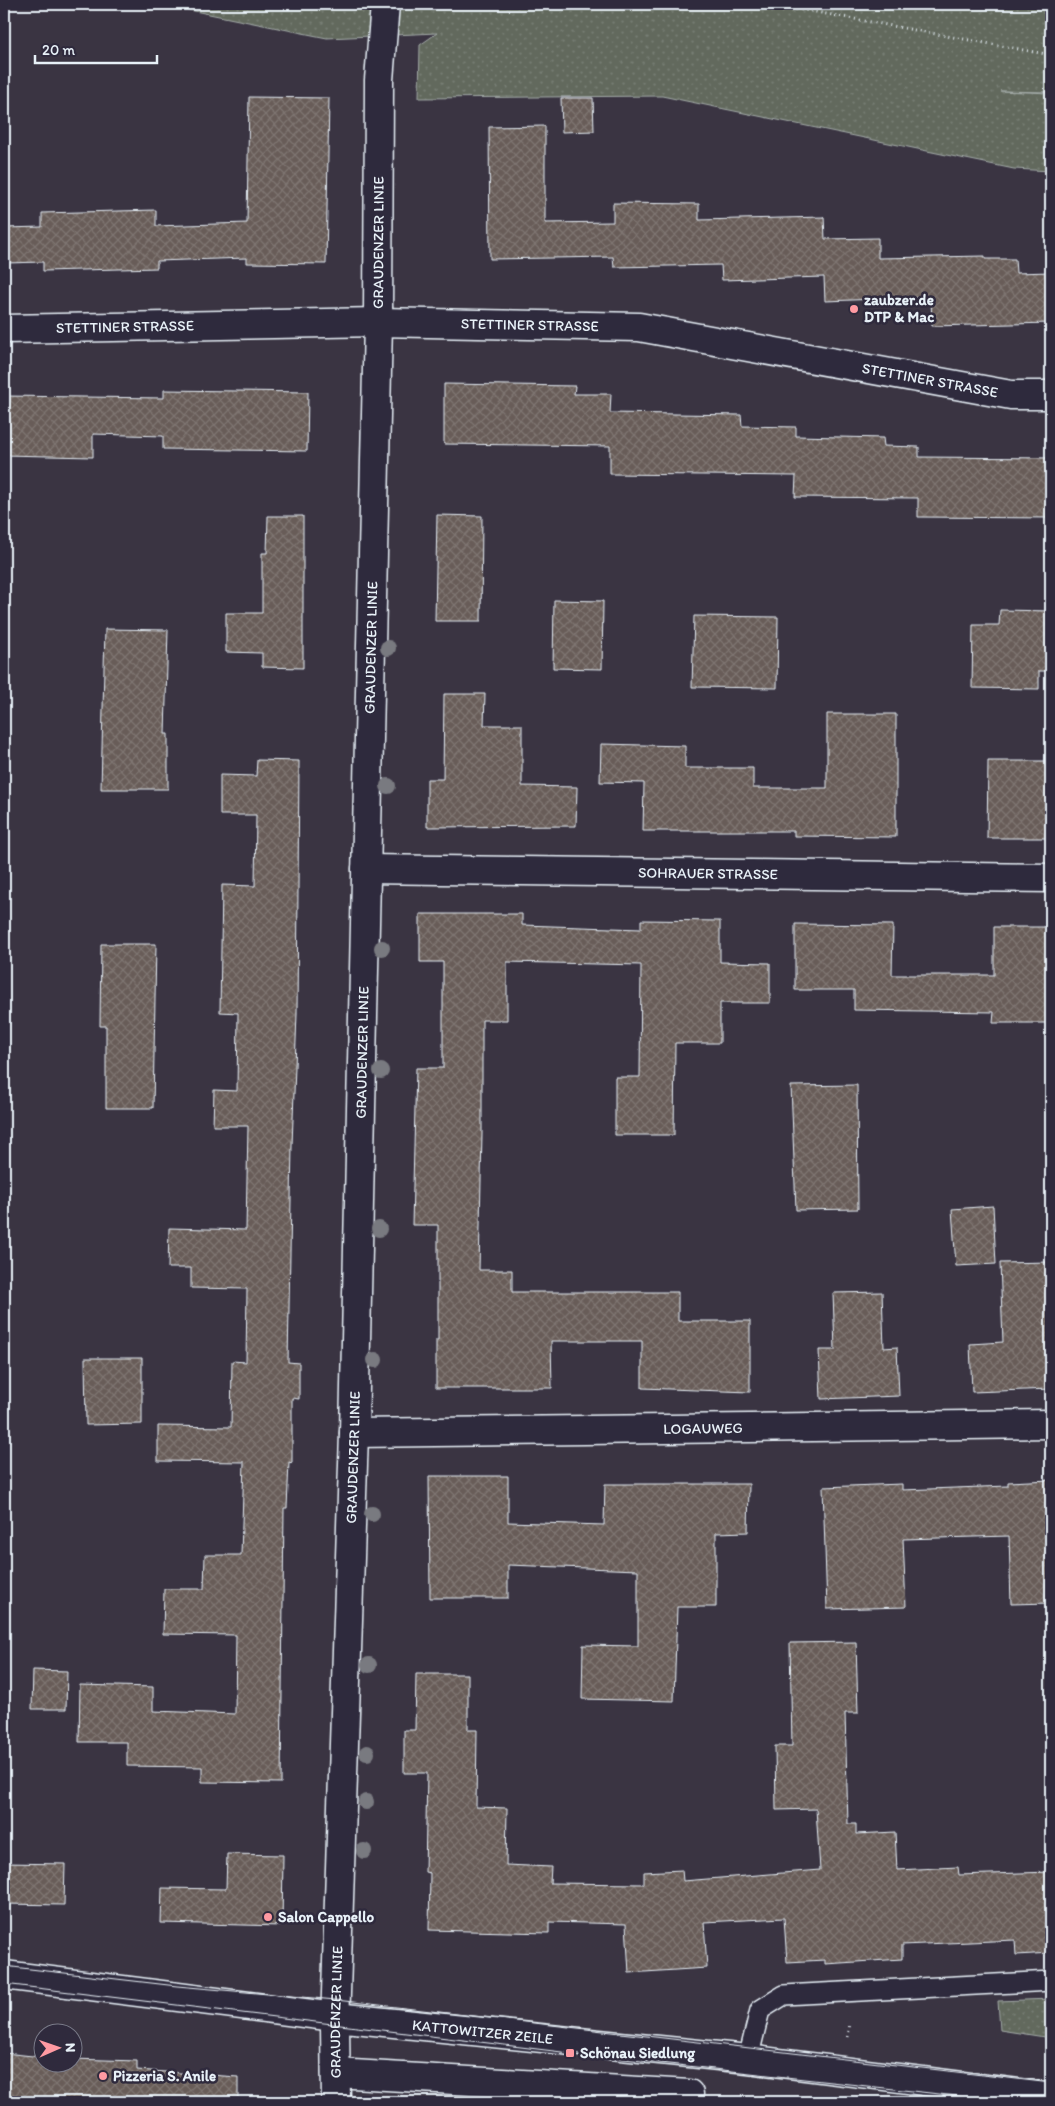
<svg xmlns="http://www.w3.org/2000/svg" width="1055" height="2106" viewBox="0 0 1055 2106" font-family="Itim,sans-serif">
	<defs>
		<pattern id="grass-dots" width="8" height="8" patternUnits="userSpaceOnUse" patternTransform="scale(1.25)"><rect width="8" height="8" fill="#62695d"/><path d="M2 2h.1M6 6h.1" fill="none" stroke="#787f75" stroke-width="1.8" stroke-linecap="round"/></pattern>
		<pattern id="building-cross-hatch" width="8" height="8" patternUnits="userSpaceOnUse" patternTransform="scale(1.25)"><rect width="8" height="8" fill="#685c58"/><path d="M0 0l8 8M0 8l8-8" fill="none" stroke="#7e7471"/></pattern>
	</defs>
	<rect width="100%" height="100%" fill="#3a3442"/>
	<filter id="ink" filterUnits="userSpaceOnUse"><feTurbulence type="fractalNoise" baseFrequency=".02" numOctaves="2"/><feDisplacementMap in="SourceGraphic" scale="10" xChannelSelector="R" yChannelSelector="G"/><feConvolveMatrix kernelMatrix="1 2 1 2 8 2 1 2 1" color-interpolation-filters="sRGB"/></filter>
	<g filter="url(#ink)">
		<g fill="url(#grass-dots)" stroke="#a5adaa">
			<polygon points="160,4 1051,4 1051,92 1000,91 1051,93 1051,171 1014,169 662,96 419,98 420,45 437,33 327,38"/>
			<polygon points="1051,1999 1051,2038 1000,2030 998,2001"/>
		</g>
		<g fill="url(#building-cross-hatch)" stroke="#e8f1f8">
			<polygon points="249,97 329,98 326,264 247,263 247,258 157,261 157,268 43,271 43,262 6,263 5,228 42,227 42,213 156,210 156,226 247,223"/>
			<polygon points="561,98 593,98 594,131 562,132"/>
			<polygon points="545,126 545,223 613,222 613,203 699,204 699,220 824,217 825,239 878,238 878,258 985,256 985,259 1015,259 1016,273 1051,272 1051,323 932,326 931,297 825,301 824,277 722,280 721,265 614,267 613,257 490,259 489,127"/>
			<polygon points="444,384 575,386 574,394 611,394 610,413 741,415 742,426 796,427 796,436 883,438 884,446 919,447 919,457 1051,458 1051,518 918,517 918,498 795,497 796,476 610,474 610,446 444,444"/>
			<polygon points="164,390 308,392 307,451 163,449 163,436 93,434 93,457 4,455 4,396 164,398"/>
			<polygon points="437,515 482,516 481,621 435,621"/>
			<polygon points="268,516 303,516 303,668 262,667 262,653 226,652 226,613 262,613 262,553 267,553"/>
			<polygon points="554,600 603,601 602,669 553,668"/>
			<polygon points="1000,610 1051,611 1051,671 1039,671 1039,689 972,688 973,625 999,625"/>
			<polygon points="694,616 778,617 777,688 692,687"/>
			<polygon points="105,629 168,630 165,734 168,734 168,789 101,789"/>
			<polygon points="444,694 485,694 484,725 522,725 522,786 577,787 576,826 427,827 427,779 443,779"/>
			<polygon points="827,714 896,714 896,837 794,836 794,831 643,831 644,783 600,782 601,744 685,746 685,768 753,768 753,788 827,788"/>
			<polygon points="257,760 299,761 297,1014 292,1145 288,1362 299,1363 299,1399 292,1398 292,1463 289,1462 287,1508 284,1508 281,1783 202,1782 202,1767 127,1766 127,1742 79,1742 80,1685 153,1687 153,1711 235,1714 236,1635 163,1634 164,1589 204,1589 205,1555 241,1555 244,1462 158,1461 158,1426 231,1427 232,1361 246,1362 247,1289 191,1288 191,1268 168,1268 169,1228 246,1230 248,1126 213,1126 214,1090 237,1091 238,1013 220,1012 222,885 255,886 256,815 220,815 220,775 256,776"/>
			<polygon points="988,761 1051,761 1051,838 987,838"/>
			<polygon points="420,914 522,914 522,925 641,929 641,920 720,921 720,962 770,963 770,1003 720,1003 720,1043 675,1043 674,1135 615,1135 615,1077 640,1077 641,965 507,962 507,1020 482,1020 482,1134 479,1270 512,1270 512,1292 678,1292 678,1321 750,1321 750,1392 642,1388 642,1341 551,1341 552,1388 436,1388 436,1340 438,1340 438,1225 412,1225 416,1068 443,1068 443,962 420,962"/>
			<polygon points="795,924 893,925 892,975 994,975 994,927 1051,927 1051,1023 993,1023 994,1012 854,1010 854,990 795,990"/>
			<polygon points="101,944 156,944 153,1108 106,1108 106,1026 100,1026"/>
			<polygon points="857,1085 858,1209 796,1210 791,1086"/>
			<polygon points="993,1206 996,1264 956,1266 952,1209"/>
			<polygon points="1051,1262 1051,1389 972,1392 970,1344 1003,1342 1000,1263"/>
			<polygon points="882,1292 884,1348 897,1347 899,1396 821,1399 819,1350 835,1350 833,1293"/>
			<polygon points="85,1358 142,1358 142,1424 86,1425"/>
			<polygon points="429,1476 508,1476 508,1522 604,1525 605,1484 749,1484 748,1532 716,1533 716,1607 677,1607 674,1701 582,1699 583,1645 638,1646 638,1570 508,1565 508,1598 430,1598"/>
			<polygon points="1051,1480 1051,1603 1011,1604 1009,1536 903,1539 906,1607 827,1609 823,1487 902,1484 902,1490 1008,1486 1008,1482"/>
			<polygon points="856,1642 858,1713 845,1713 848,1824 856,1824 856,1834 895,1832 897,1870 958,1867 959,1875 1051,1872 1051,1953 1016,1955 1015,1940 902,1945 902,1959 825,1964 825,1960 787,1962 784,1918 704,1922 707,1968 629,1973 626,1924 549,1922 549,1933 429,1930 430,1873 425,1872 427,1773 404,1773 404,1730 415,1730 416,1674 468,1674 468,1730 477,1730 476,1807 507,1808 506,1865 551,1867 550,1883 644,1884 644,1872 682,1870 683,1881 820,1870 816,1809 776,1810 775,1746 792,1746 790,1643"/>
			<polygon points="33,1670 67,1671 66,1709 32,1709"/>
			<polygon points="227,1854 283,1855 282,1926 161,1923 162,1888 226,1889"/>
			<polygon points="4,1863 65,1864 64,1905 4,1904"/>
			<polygon points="4,2053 42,2057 42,2064 72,2064 72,2059 137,2061 137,2070 238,2077 238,2102 5,2102"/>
		</g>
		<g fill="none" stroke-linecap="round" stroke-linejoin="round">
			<defs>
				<polyline id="lane" points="748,2059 760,2010 784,1995 1051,1981"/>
				<g id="street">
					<path id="s1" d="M4 329 378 322 639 327 1011 395H1051"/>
					<path id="s2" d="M366 869 1051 878"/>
					<path id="s3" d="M354 1433 1051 1424"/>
					<path id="s4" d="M4 1975 335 2017 748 2059 1051 2097"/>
					<polyline points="336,2073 689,2094"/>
					<path id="s5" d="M336 2102 335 2024 354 1433 378 322 379 80 385 4"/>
				</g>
			</defs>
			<use href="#lane" stroke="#e8f1f8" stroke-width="22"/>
			<use href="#street" stroke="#e8f1f8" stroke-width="31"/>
			<g stroke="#e8f1f8" stroke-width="3" stroke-dasharray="1 4" stroke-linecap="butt">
				<polyline points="437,4 516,4"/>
				<polyline points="746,4 805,10 1051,55"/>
				<polyline points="848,2037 850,2023"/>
				<polyline points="724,2098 761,2102"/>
			</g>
			<use href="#lane" stroke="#2f2a3d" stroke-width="19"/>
			<use href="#street" stroke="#2f2a3d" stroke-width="28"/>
			<g stroke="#e8f1f8" stroke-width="1">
				<polyline points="4,1966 177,1986 336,2000 1051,2083"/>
				<polyline points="4,1984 570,2053 1011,2102"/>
			</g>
		</g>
		<g fill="#797a80">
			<circle cx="388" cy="648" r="8"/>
			<circle cx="388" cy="786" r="8"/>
			<circle cx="382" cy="948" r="8"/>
			<circle cx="381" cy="1071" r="8"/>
			<circle cx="379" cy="1229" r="8"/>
			<circle cx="375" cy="1360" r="8"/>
			<circle cx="372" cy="1514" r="8"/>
			<circle cx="369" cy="1665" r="8"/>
			<circle cx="367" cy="1753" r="8"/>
			<circle cx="366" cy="1802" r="8"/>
			<circle cx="364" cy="1851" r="8"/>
		</g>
	</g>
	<g fill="#ff9aa2" stroke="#2f2a3d" stroke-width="2">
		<circle cx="854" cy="309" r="5"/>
		<circle cx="268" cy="1917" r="5"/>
		<rect x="565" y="2048" width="10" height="10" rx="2.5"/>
		<circle cx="103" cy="2076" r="5"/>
	</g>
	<g text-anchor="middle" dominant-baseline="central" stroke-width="5" stroke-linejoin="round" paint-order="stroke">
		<g font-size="15" fill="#e8f1f8" stroke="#2f2a3d">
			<text stroke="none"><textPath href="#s5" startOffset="1860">GRAUDENZER LINIE</textPath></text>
			<text stroke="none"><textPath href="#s1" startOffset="526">STETTINER STRASSE</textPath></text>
			<text stroke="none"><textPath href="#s1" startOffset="121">STETTINER STRASSE</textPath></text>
			<text stroke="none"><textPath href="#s1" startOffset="931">STETTINER STRASSE</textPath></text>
			<text stroke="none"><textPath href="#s5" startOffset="1455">GRAUDENZER LINIE</textPath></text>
			<text stroke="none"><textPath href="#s2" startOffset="342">SOHRAUER STRASSE</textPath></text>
			<text stroke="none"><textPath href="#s5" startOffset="1050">GRAUDENZER LINIE</textPath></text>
			<text stroke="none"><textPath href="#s3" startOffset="349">LOGAUWEG</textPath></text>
			<text stroke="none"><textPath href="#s5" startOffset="645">GRAUDENZER LINIE</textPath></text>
			<text stroke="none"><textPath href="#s5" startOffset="90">GRAUDENZER LINIE</textPath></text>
			<text stroke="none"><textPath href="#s4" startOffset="482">KATTOWITZER ZEILE</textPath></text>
		</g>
		<g font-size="15" font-weight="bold" fill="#e8f1f8" stroke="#2f2a3d" text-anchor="start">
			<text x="864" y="300">zaubzer.de<tspan x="864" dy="17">DTP &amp; Mac</tspan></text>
			<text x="278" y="1917">Salon Cappello</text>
			<text x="580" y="2053">Schönau Siedlung</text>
			<text x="113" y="2076">Pizzeria S. Anile</text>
		</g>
	</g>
	<rect width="1055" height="2106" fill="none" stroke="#2f2a3d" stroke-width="20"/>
	<rect x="10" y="10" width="1035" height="2086" fill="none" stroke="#e8f1f8" stroke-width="2" filter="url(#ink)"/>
	<g transform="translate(58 2048) rotate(88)"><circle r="24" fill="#2f2a3d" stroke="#797a88"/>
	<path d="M0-4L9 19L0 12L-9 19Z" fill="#ff9aa2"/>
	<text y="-8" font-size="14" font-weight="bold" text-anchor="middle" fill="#e8f1f8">N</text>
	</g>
	<path d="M35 55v8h122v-8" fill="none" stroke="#e8f1f8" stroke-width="2.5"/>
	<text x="42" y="55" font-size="15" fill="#e8f1f8" stroke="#2f2a3d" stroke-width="4" paint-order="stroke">20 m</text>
</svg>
